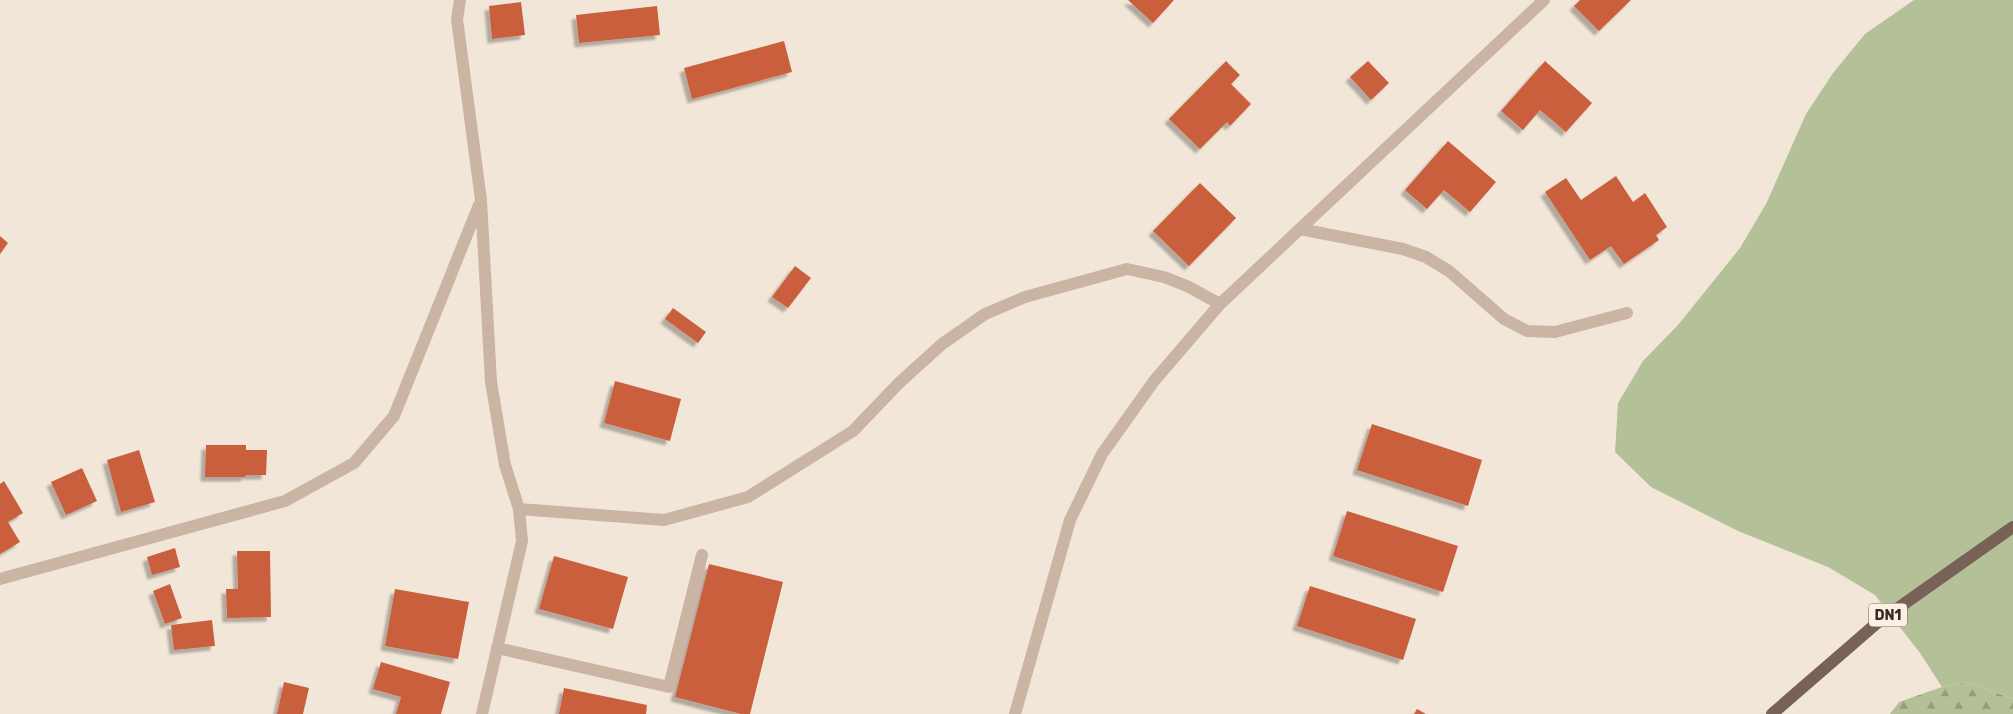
<svg xmlns="http://www.w3.org/2000/svg" width="2013" height="714" viewBox="0 0 2013 714" font-family="Rubik,sans-serif">
	<defs>
		<pattern id="forest-firs" width="22" height="20" patternUnits="userSpaceOnUse" patternTransform="scale(1.25)"><rect width="22" height="20" fill="#b4c198"/><path d="M5 1l3.5 6h-7zM16 11l3.5 6h-7z" fill="#939d7c"/></pattern>
		<filter id="shadow"><feDropShadow dx="-4.5" dy="4.5" stdDeviation="1" flood-color="#0004"/></filter>
	</defs>
	<rect width="100%" height="100%" fill="#f2e6d8"/>
	<polygon fill="#b4c198" points="1914,0 2013,0 2013,699 1967,682 1942,687 1920,653 1875,595 1828,567 1738,531 1651,487 1615,452 1618,403 1643,361 1678,325 1740,248 1766,204 1806,114 1833,73 1865,34"/>
	<polygon fill="url(#forest-firs)" points="1967,682 2013,699 2013,714 1890,714 1899,702 1942,687"/>
	<g fill="#ca5f3e" filter="url(#shadow)">
		<polygon points="1128,0 1174,0 1153,23"/>
		<polygon points="1580,0 1631,0 1599,31 1574,6"/>
		<polygon points="521,2 525,35 492,39 489,6"/>
		<polygon points="657,6 660,35 579,43 576,15"/>
		<polygon points="784,41 792,72 692,99 684,68"/>
		<polygon points="1226,61 1240,75 1231,84 1251,104 1230,126 1227,122 1200,149 1169,119"/>
		<polygon points="1368,61 1389,83 1371,100 1350,77"/>
		<polygon points="1545,61 1592,103 1566,132 1540,110 1523,130 1501,111"/>
		<polygon points="1448,141 1496,182 1470,212 1444,190 1427,209 1405,190"/>
		<polygon points="1616,176 1633,202 1645,193 1667,227 1656,235 1659,240 1624,264 1611,246 1590,260 1545,192 1566,178 1581,200"/>
		<polygon points="1200,183 1236,218 1189,266 1153,231"/>
		<polygon points="0,236 8,243 0,254"/>
		<polygon points="795,266 811,278 788,308 772,297"/>
		<polygon points="673,308 706,332 698,343 665,319"/>
		<polygon points="615,381 681,399 670,441 604,423"/>
		<polygon points="1372,424 1482,460 1468,506 1357,470"/>
		<polygon points="206,445 246,445 246,450 267,450 266,475 246,475 245,477 205,477"/>
		<polygon points="139,450 155,502 121,512 107,460"/>
		<polygon points="82,468 97,501 66,515 51,482"/>
		<polygon points="4,481 23,513 8,522 20,542 0,554 0,484"/>
		<polygon points="1347,511 1458,546 1443,592 1333,556"/>
		<polygon points="175,548 180,567 152,575 147,557"/>
		<polygon points="237,551 270,551 271,617 227,618 226,589 238,589"/>
		<polygon points="554,556 628,577 613,629 539,609"/>
		<polygon points="709,564 783,582 750,714 741,714 675,697"/>
		<polygon points="170,584 182,618 165,624 153,591"/>
		<polygon points="1310,586 1416,619 1403,660 1297,626"/>
		<polygon points="395,589 469,602 458,659 385,646"/>
		<polygon points="212,620 215,646 174,650 171,625"/>
		<polygon points="381,662 450,682 441,714 396,714 401,697 373,689"/>
		<polygon points="284,682 309,688 303,714 277,714"/>
		<polygon points="564,688 647,705 646,714 559,714"/>
		<polygon points="1417,709 1426,714 1414,714"/>
	</g>
	<g fill="none" stroke-linecap="round" stroke-linejoin="round">
		<g stroke="#cab5a4" stroke-width="12">
			<polyline points="519,509 664,520 748,497 853,431 899,383 942,344 985,314 1025,297 1127,269 1164,277 1187,286 1220,304"/>
			<polyline points="497,648 669,687 702,555"/>
		</g>
		<g stroke="#cab5a4" stroke-width="12">
			<polyline points="460,0 457,19 481,200 491,382 505,465 519,509 522,541 482,714"/>
			<polyline points="1300,229 1403,249 1426,257 1449,271 1504,319 1527,331 1555,332 1627,313"/>
			<polyline points="0,579 285,501 354,463 394,416 479,205"/>
			<polyline points="1015,714 1070,520 1102,454 1154,381 1220,304 1544,0"/>
		</g>
		<polyline stroke="#786156" stroke-width="12" points="1772,714 1877,623 2013,527"/>
	</g>
	<g text-anchor="middle" dominant-baseline="central" stroke-width="4" stroke-linejoin="round" paint-order="stroke">
		<rect fill="#faf0e4" stroke="#70665f" stroke-width="1" x="1869" y="603.5" width="38" height="23" rx="4"/>
		<g font-size="14" font-weight="bold" fill="#352b26">
			<text x="1888" y="615">DN1</text>
		</g>
	</g>
</svg>
